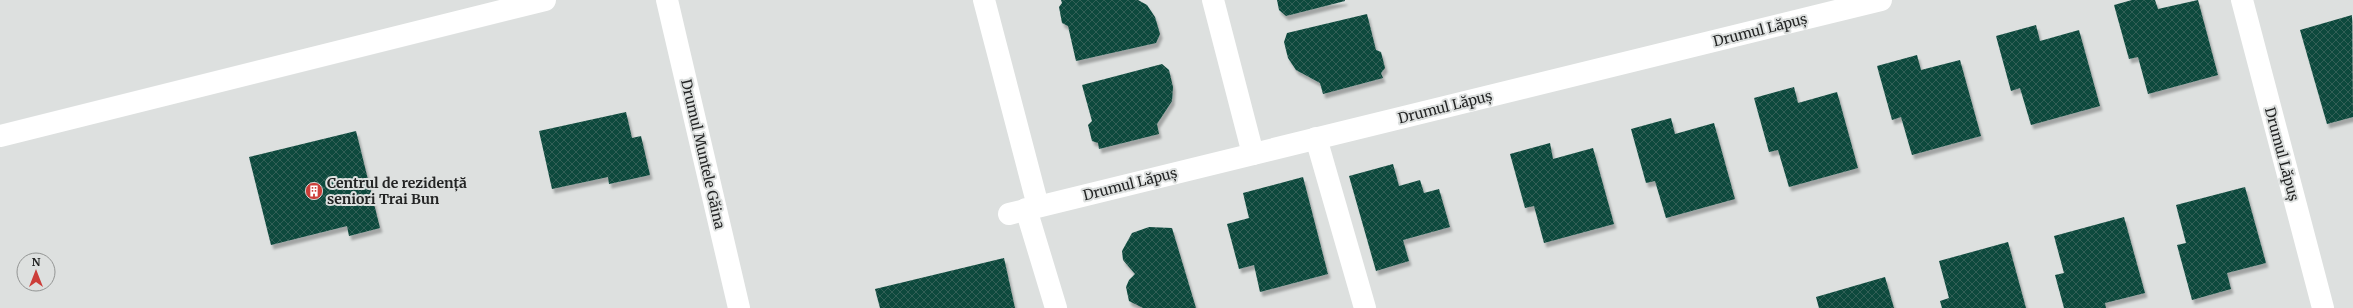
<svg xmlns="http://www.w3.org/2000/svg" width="2353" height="308" viewBox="0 0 2353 308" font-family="Merriweather,serif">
	<defs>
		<pattern id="building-cross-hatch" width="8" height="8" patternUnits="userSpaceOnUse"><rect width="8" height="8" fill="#0e483c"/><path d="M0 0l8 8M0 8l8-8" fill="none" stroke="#315f56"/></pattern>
		<filter id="shadow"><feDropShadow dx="2.5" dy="4.5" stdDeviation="1" flood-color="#0004"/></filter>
	</defs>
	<rect width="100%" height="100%" fill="#dde0df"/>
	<g fill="url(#building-cross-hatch)" filter="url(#shadow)">
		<polygon points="1061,0 1138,0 1147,5 1155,17 1160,34 1156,43 1076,61 1068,26 1062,23 1059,7 1062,3"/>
		<polygon points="1277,0 1345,0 1345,1 1286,16 1279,10"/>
		<polygon points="2132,0 2155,0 2158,9 2198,0 2218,75 2148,94 2138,57 2129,59 2114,5"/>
		<polygon points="1367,14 1376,50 1381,52 1385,68 1381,73 1383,78 1323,94 1320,83 1296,70 1288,58 1284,42 1287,33"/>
		<polygon points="2352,15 2353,117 2327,124 2300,30"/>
		<polygon points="2036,25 2040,41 2079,30 2100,106 2031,125 2020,88 2011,91 1996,36"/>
		<polygon points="1917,55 1921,70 1960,60 1981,136 1912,155 1901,117 1892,120 1877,66"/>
		<polygon points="1162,64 1169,70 1173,87 1172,101 1157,124 1159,134 1099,149 1098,143 1092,141 1088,125 1092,121 1082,85"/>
		<polygon points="1794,87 1798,103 1837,92 1858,168 1789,187 1778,150 1769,152 1754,98"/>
		<polygon points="626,112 632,138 641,136 650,175 609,184 608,177 552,189 539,131"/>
		<polygon points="1671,118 1675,134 1714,123 1735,199 1666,218 1655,181 1646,183 1631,129"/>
		<polygon points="356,131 380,228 349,236 347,226 271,245 249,157"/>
		<polygon points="1550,143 1553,159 1593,148 1614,224 1544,243 1534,206 1525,208 1510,154"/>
		<polygon points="1393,164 1399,186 1420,180 1424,193 1439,189 1450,227 1403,240 1409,261 1376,271 1349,176"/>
		<polygon points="1303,177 1328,274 1260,292 1254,265 1239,269 1227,224 1249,218 1243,193"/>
		<polygon points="2245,187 2266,263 2227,273 2231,289 2192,300 2177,245 2186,243 2176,205"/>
		<polygon points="2124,217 2145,293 2105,303 2106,308 2064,308 2055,275 2064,273 2054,236"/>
		<polygon points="1149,227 1172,228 1196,308 1143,308 1129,301 1126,287 1129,280 1135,274 1123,260 1122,251 1132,233"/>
		<polygon points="2008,242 2026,308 1942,308 1940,301 1949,298 1939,261"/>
		<polygon points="1004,258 1015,308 880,308 875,289"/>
		<polygon points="1885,277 1894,308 1819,308 1816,297"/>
	</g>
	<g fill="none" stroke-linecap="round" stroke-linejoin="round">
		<g stroke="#fff" stroke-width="22">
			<polyline points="667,0 739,308"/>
			<polyline points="984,0 1038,206"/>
			<polyline points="1213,0 1253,154"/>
			<polyline points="2242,0 2323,308"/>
			<polyline points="0,136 545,0"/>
			<polyline points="1316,138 1365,308"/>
			<polyline points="1026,209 1056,308"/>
			<polyline points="1009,214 1881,0"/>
		</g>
	</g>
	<defs>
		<symbol id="building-disc" viewBox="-11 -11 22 22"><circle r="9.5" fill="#cc3e39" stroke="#dde0df"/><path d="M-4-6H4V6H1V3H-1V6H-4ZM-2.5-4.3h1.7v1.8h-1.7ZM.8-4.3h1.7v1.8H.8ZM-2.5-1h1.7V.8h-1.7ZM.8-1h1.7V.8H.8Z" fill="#fff"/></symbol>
	</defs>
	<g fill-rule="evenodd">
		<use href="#building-disc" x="304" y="181" width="20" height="20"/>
	</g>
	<g text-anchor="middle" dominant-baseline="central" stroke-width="4" stroke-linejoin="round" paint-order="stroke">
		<g font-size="14" fill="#232424" stroke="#dde0df">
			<text transform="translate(1760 30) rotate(-14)">Drumul Lăpuș</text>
			<text transform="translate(1445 107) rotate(-14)">Drumul Lăpuș</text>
			<text transform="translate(703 154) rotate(77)">Drumul Muntele Găina</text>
			<text transform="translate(2282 154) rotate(75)">Drumul Lăpuș</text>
			<text transform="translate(1130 184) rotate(-14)">Drumul Lăpuș</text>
		</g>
		<g font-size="14" font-weight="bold" fill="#232424" stroke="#dde0df" text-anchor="start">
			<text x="327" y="183">Centrul de rezidență<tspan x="327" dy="16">seniori Trai Bun</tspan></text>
		</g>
	</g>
	<g transform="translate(36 272)"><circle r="19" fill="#dde0df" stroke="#939594"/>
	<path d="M0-3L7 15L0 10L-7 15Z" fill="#cc3e39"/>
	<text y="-6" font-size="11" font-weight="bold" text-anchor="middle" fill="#232424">N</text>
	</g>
</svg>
